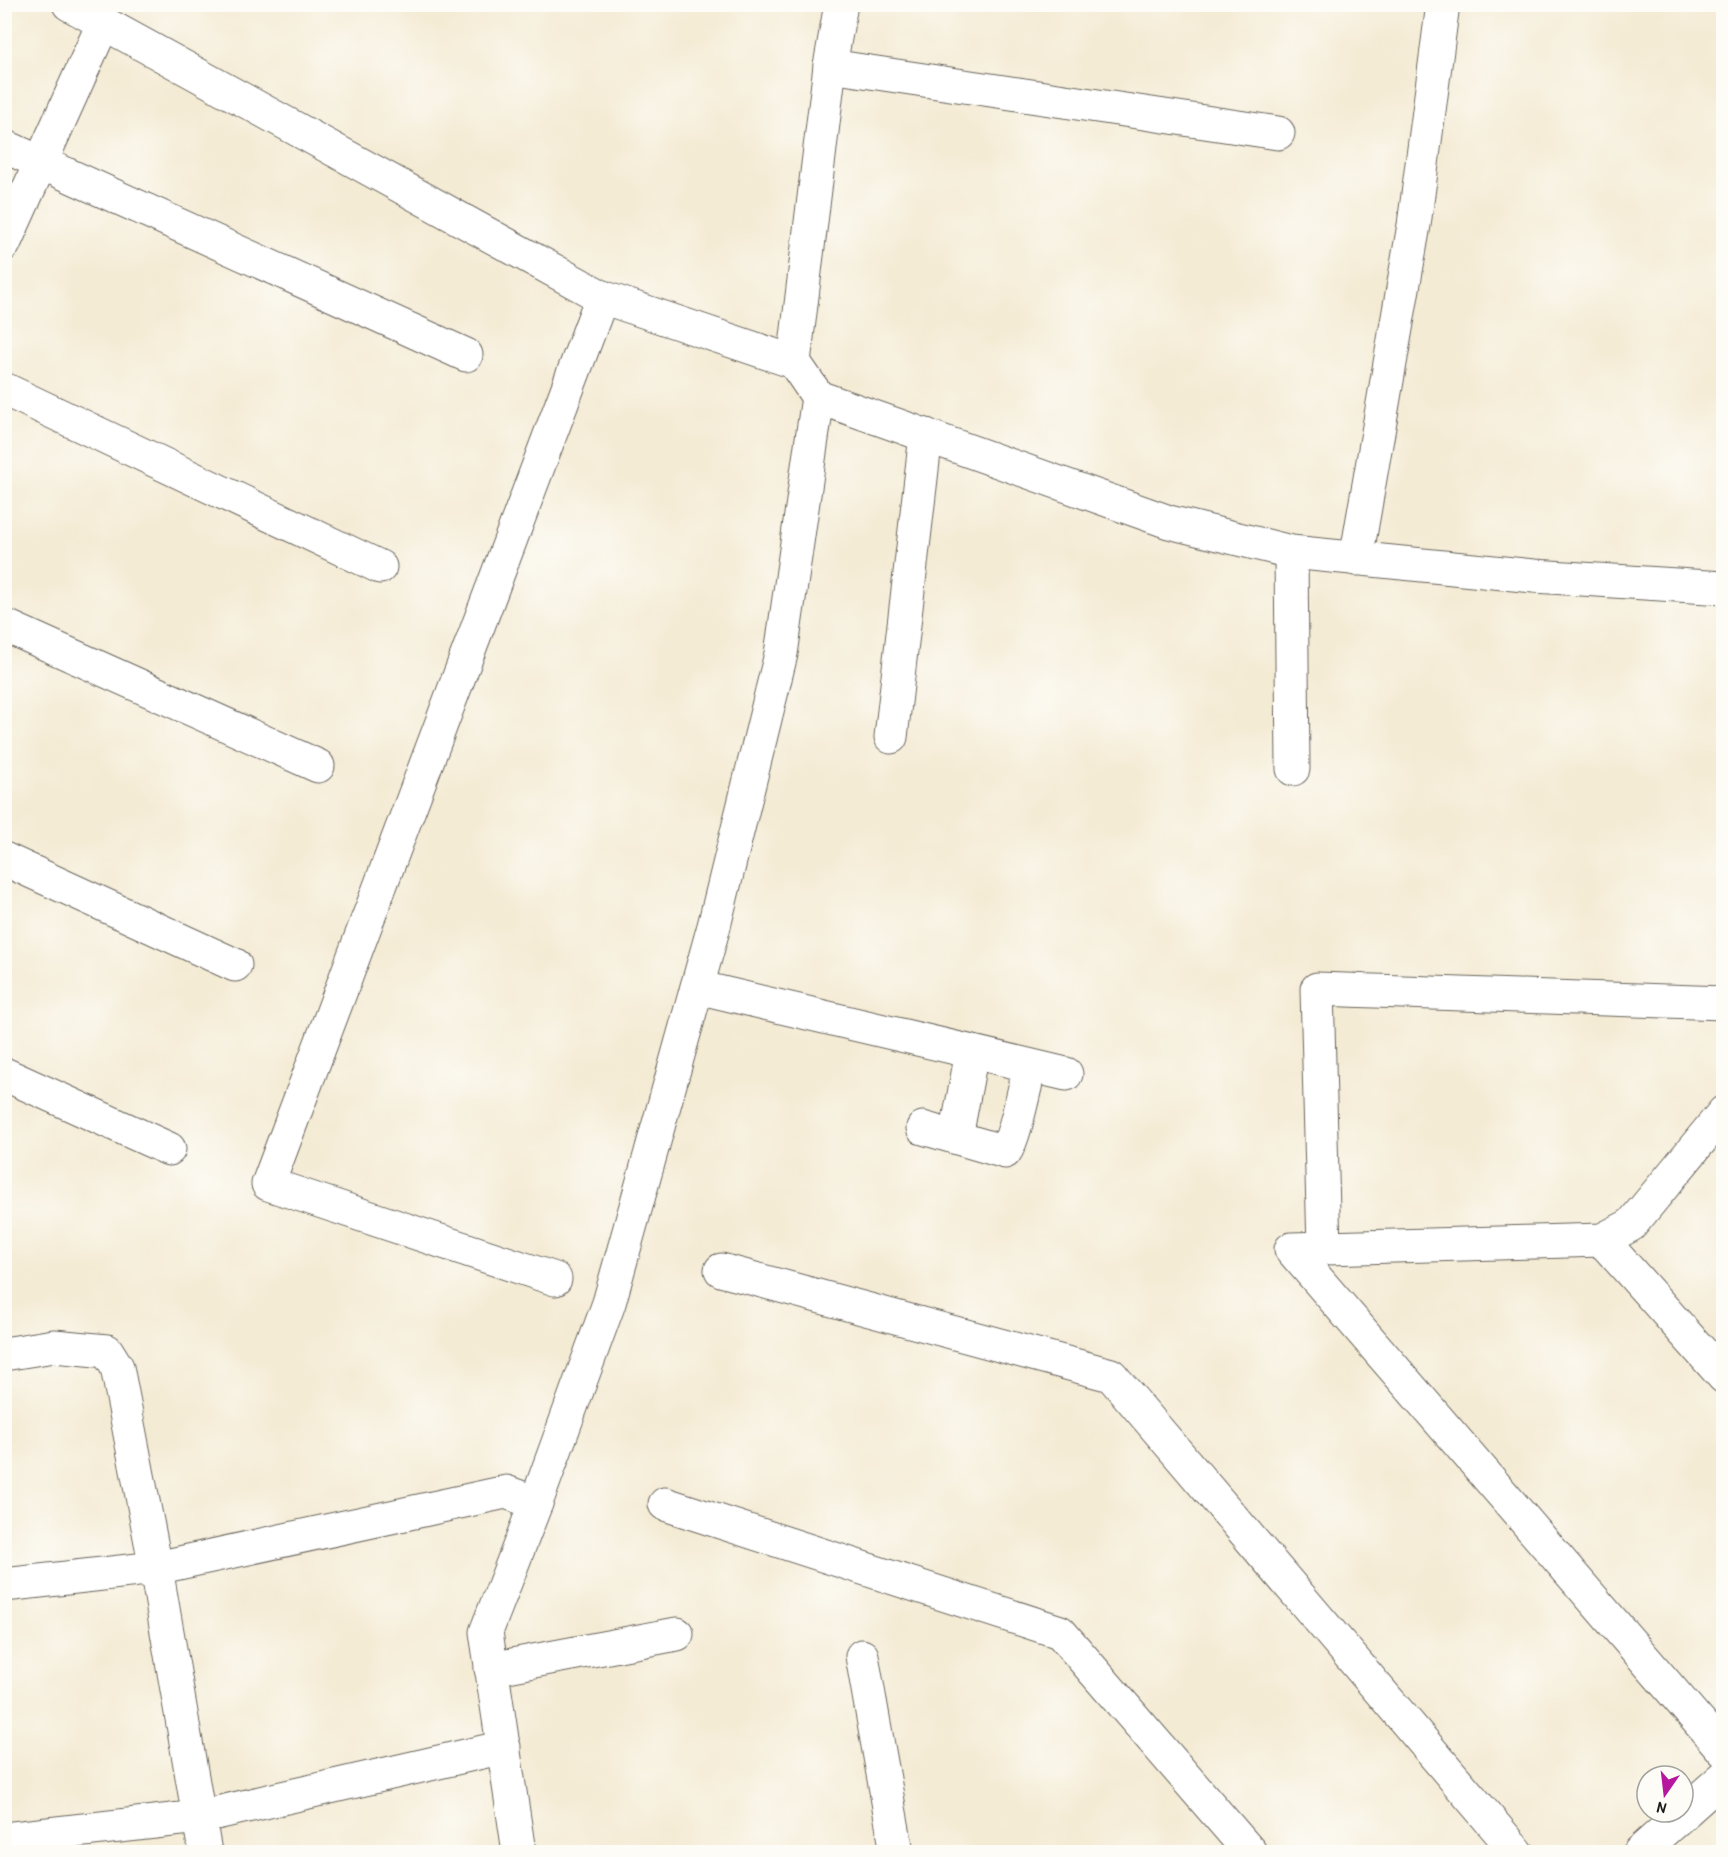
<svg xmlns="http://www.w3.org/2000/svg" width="1728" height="1857" viewBox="0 0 1728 1857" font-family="'Patrick Hand',sans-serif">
	<rect width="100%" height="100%" fill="#fdfcf7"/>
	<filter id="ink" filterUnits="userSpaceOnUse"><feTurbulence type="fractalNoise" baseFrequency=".0167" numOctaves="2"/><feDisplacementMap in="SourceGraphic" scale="12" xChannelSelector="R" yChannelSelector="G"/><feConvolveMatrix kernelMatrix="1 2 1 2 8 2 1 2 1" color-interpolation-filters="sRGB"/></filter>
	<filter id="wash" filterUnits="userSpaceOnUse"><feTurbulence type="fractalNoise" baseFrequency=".008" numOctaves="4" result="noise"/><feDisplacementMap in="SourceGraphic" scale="24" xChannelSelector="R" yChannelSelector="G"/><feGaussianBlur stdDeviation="1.35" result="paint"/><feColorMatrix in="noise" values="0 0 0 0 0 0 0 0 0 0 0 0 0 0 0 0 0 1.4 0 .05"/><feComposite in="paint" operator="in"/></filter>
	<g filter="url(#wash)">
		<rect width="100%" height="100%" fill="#f4ebd4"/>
	</g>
	<g filter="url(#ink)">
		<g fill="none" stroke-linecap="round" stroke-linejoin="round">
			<defs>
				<g id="minor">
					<polyline points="69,4 602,297 794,362 818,397 1169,522 1291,552 1534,576 1724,588"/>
					<polyline points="830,66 1278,133"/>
					<polyline points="4,146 466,355"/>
					<polyline points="4,244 103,24"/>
					<polyline points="794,362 830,66 841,4"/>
					<polyline points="4,389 380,567"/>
					<polyline points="1291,552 1293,769"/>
					<polyline points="1356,559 1414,225 1443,4"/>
					<polyline points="4,625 318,766"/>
					<polyline points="891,737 926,435"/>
					<polyline points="4,859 235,965"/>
					<polyline points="697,987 1066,1074"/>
					<polyline points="4,1074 169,1149"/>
					<polyline points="1724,1112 1631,1225 1602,1240 1291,1249 1724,1751"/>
					<path d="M923 1128 1005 1152C1015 1138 1025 1085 1030 1066"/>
					<polyline points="956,1137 972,1052"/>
					<polyline points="1602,1240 1724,1377"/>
					<polyline points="1324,1248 1317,989 1724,1003"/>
					<polyline points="721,1270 1111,1375 1517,1852"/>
					<polyline points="555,1279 268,1184 602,297"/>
					<polyline points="4,1354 54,1346 107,1351 117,1367 156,1568 205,1852"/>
					<polyline points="665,1504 1060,1632 1250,1852"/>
					<polyline points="4,1585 156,1568 506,1492 536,1503"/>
					<polyline points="862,1656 897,1852"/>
					<polyline points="491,1669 677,1634"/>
					<polyline points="4,1839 199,1817 504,1747"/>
					<polyline points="519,1852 486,1632 536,1503 609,1303 714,926 781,654 818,397"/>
					<polyline points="1640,1852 1724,1777"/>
				</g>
			</defs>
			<use href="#minor" stroke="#68645c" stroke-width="35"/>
			<use href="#minor" stroke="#fff" stroke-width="33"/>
		</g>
	</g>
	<rect width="1728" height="1857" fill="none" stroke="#fdfcf7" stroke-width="24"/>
	<g transform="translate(1665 1794) rotate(194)"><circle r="28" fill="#fdfcf7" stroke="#a3a29f" stroke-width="1.5"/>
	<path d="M0-4.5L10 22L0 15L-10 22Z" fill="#b5179e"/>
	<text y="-9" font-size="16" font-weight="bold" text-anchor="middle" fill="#1c1c1c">N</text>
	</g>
</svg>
